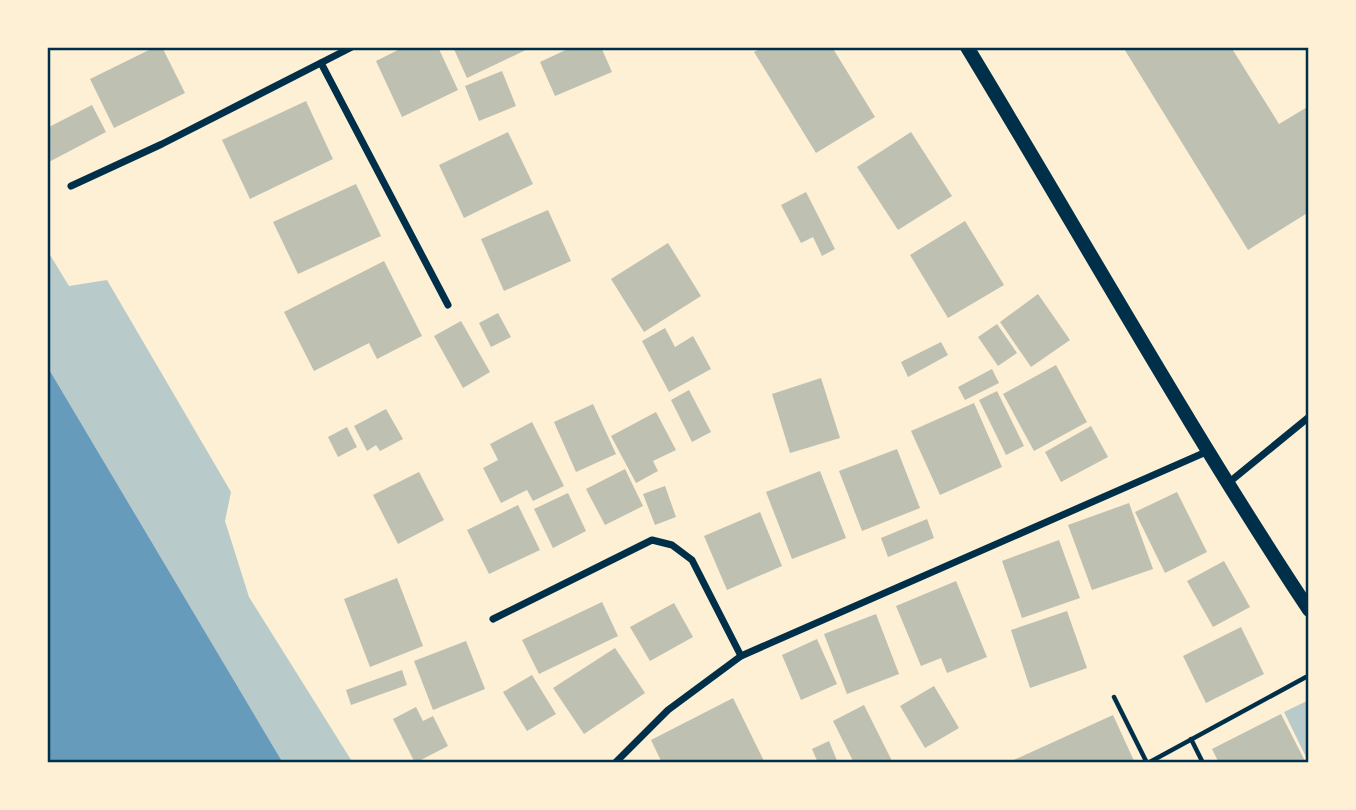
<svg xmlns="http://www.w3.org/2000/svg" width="1356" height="810" viewBox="0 0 1356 810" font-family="'Sofia Sans Condensed',sans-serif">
	<rect width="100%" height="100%" fill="#fdf0d5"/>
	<g fill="#b9caca">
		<polygon points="47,250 69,286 107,280 231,492 225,521 249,597 353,763 283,763 47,366"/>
		<polygon points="1309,700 1309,763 1284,712"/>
	</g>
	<polygon fill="#669bbc" points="47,366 283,763 47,763"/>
	<g fill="#bec0b2">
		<polygon points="155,47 162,47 185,93 114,128 90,79"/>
		<polygon points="404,47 438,47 458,90 402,117 376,61"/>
		<polygon points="453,47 532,47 467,78"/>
		<polygon points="572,47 601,47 612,72 555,96 540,62"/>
		<polygon points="763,47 832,47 875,117 816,153 754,52"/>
		<polygon points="1123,47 1231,47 1279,124 1309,106 1309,212 1248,250"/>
		<polygon points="502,71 516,106 479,121 465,86"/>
		<polygon points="306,101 333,159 250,199 222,140"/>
		<polygon points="92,105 106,132 47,163 47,128"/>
		<polygon points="508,132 533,184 464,218 439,165"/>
		<polygon points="911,132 952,196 898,230 857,167"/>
		<polygon points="356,184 381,236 298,274 273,222"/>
		<polygon points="806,192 835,249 822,256 813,237 801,243 781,205"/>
		<polygon points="548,210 571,261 504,291 481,239"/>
		<polygon points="965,221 1004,285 948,318 910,255"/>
		<polygon points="668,243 701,296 644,332 611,279"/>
		<polygon points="384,261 422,336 377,359 369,343 314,371 284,312"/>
		<polygon points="1038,294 1070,340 1031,367 1000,322"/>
		<polygon points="498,313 511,337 491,347 479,323"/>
		<polygon points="461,321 490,372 463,388 434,336"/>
		<polygon points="997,324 1017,353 998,366 978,337"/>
		<polygon points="665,328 675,347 693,336 711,369 669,392 642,341"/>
		<polygon points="941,342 948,355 908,377 901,362"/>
		<polygon points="1056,365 1087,422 1034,451 1003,394"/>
		<polygon points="992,369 999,383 965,400 958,387"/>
		<polygon points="821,378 840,438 790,453 772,394"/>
		<polygon points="689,390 711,432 692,442 671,400"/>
		<polygon points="997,391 1024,446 1006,455 979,400"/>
		<polygon points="974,403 1002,467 940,495 911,431"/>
		<polygon points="593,404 616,454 576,472 554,422"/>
		<polygon points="386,409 403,439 380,451 376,445 367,451 354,426"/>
		<polygon points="656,412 676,450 653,461 658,471 636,483 611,436"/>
		<polygon points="532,422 564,486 533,501 527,490 501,503 483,468 498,460 490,444"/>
		<polygon points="1091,426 1108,457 1061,482 1045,452"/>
		<polygon points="347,427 357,447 338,457 328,437"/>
		<polygon points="897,449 920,508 862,531 839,471"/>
		<polygon points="625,469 643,506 605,525 586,489"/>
		<polygon points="820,471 846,538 792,559 766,492"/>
		<polygon points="419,472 444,520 398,544 373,495"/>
		<polygon points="665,486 676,517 655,525 643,494"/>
		<polygon points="1177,492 1207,552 1165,573 1135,512"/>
		<polygon points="568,493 586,531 553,548 534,509"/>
		<polygon points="1129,503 1153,569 1092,590 1068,525"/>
		<polygon points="518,505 540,550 489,574 467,530"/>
		<polygon points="760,512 782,566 727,590 704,536"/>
		<polygon points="927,519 934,538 888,557 881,538"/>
		<polygon points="1059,540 1080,598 1022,618 1002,561"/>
		<polygon points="1224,561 1250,607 1213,627 1187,581"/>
		<polygon points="397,578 423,646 370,667 344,599"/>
		<polygon points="956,581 987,657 947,673 941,658 921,666 896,606"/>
		<polygon points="602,602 618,636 539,674 522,640"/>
		<polygon points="674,603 693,637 650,661 630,627"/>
		<polygon points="1067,611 1087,668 1030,688 1011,630"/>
		<polygon points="876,614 899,674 847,694 824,634"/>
		<polygon points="1241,627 1264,674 1206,703 1183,656"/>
		<polygon points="817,639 837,684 801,700 782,655"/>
		<polygon points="466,641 485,689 433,710 414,661"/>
		<polygon points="615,648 645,693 584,734 553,688"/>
		<polygon points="402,670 407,685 351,705 346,690"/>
		<polygon points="532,675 556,714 527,731 503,692"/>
		<polygon points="934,686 959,728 925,748 900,706"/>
		<polygon points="733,698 765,763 662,763 651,740"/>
		<polygon points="864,705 893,763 854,763 833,721"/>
		<polygon points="416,707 423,721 433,716 448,746 415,763 393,719"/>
		<polygon points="1281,714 1306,763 1219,763 1212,749"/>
		<polygon points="1113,715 1135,763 1007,763"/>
		<polygon points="829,741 838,763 818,763 812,749"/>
	</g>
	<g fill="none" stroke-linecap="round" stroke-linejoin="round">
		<g stroke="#003049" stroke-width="4.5">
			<polyline points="1114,697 1147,763"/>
			<polyline points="1191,739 1203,763"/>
			<polyline points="1148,763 1306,677"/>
		</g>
		<g stroke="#003049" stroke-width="7">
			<polyline points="321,63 448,305"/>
			<polyline points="71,186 162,144 352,47"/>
			<polyline points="1227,484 1309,417"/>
			<polyline points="493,619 652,540 672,545 692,560 741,656"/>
			<polyline points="615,763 668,710 741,656 1206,452"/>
		</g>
		<path stroke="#003049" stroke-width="14" d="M967 47C1081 235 1188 427 1309 610"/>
	</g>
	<rect width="1356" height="810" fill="none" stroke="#fdf0d5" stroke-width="98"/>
	<rect x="49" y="49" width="1258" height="712" fill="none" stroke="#003049" stroke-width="2.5"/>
</svg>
